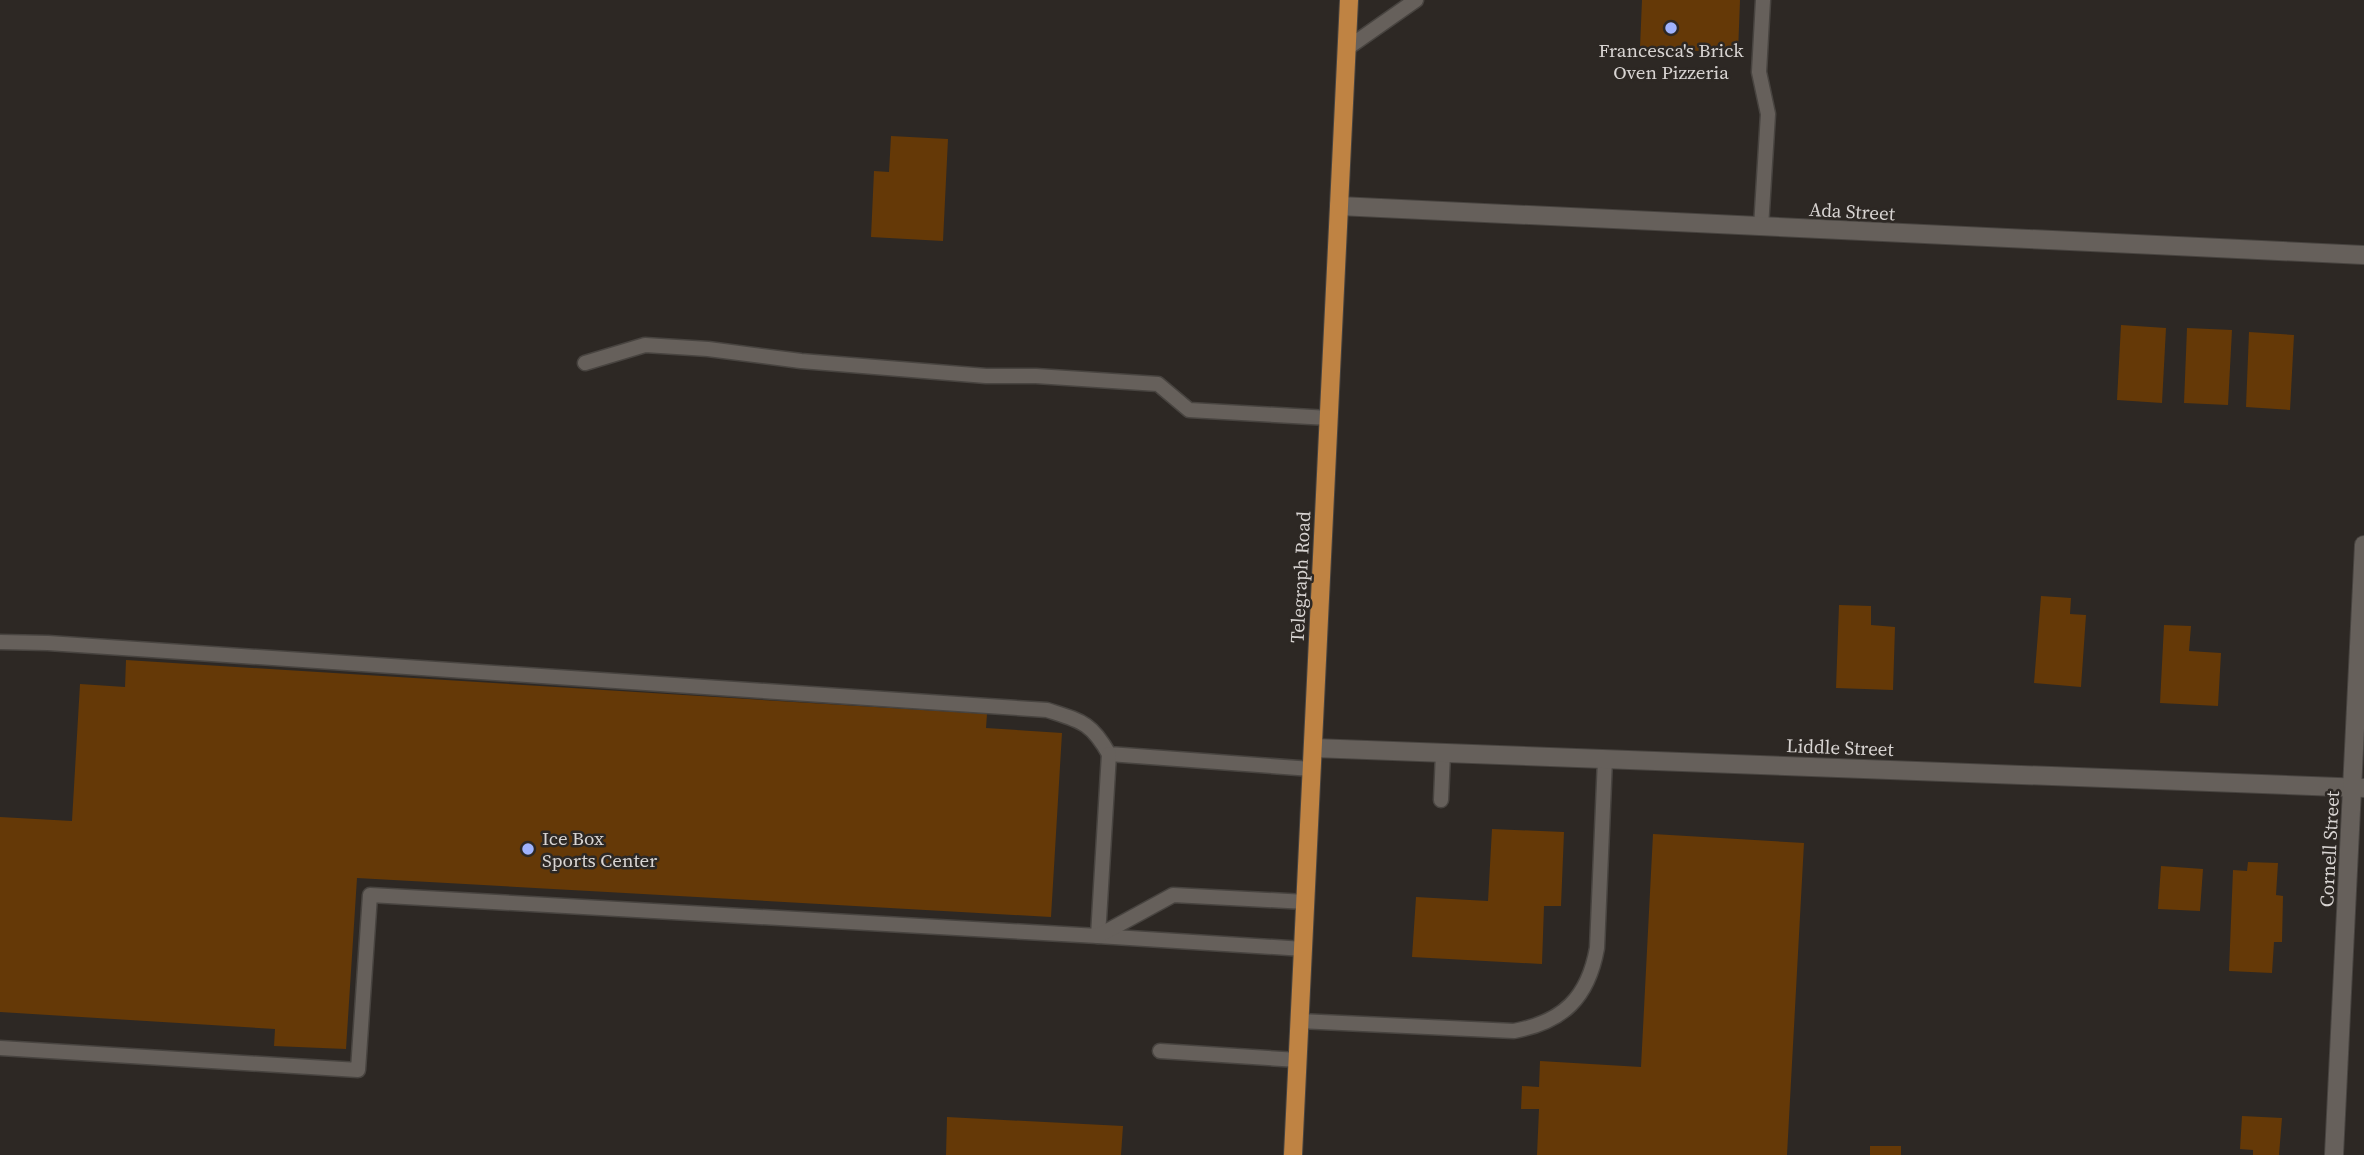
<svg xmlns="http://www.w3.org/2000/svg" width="2364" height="1155" viewBox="0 0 2364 1155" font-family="'Source Serif 4',serif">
	<rect width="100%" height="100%" fill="#2d2824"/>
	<g fill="#653907">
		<polygon points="1642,0 1740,0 1738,53 1640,48"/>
		<polygon points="891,136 948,139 943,241 871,237 874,171 889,172"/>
		<polygon points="2121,325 2166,328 2162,403 2117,400"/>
		<polygon points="2187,328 2232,330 2228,405 2184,403"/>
		<polygon points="2249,332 2294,335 2290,410 2246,407"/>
		<polygon points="2041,596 2071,598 2070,614 2086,615 2081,687 2034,683"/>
		<polygon points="1839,605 1871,606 1871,625 1895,627 1893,690 1836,688"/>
		<polygon points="2164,625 2191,626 2189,651 2221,653 2218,706 2160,703"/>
		<polygon points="126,660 987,714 986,728 1062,733 1051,917 357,878 346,1049 274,1046 275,1029 0,1012 0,817 72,821 80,684 125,687"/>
		<polygon points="1492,829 1564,832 1561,906 1544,906 1542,964 1412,957 1416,897 1488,901"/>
		<polygon points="1653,834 1804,843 1787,1155 1537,1155 1539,1109 1521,1109 1522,1086 1539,1087 1540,1061 1641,1067"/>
		<polygon points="2248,862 2278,863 2276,895 2283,896 2282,942 2274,942 2272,973 2229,971 2233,870 2247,871"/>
		<polygon points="2161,866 2203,869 2200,911 2158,909"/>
		<polygon points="2242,1116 2282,1118 2279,1155 2253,1155 2253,1150 2240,1149"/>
		<polygon points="947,1117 1123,1126 1121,1155 946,1155"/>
		<rect x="1870" y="1146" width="31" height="9"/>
	</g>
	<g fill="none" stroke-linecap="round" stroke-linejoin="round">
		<defs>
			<g id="service">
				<polyline points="1346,49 1416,0"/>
				<polyline points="1761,227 1768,114 1759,72 1763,0"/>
				<polyline points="585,363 645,345 708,349 801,361 986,376 1036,376 1158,384 1189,410 1329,418"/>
				<path d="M0 642 48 643 1047 710C1081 721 1091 722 1109 754L1312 769"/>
				<polyline points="1109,754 1098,936 1304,949"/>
				<polyline points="1441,800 1443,753"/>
				<path d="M1299 1021 1514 1031C1563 1022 1588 998 1597 948L1605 759"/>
				<polyline points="0,1048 358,1070 370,895 1098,936 1173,895 1306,902"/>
				<polyline points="1160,1051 1298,1060"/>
			</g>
			<g id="minor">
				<polyline points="1339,206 2364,255"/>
				<polyline points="1314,748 2364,788"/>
				<polyline points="2334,1155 2364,545"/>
			</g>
			<polyline id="primary" points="1293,1155 1349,0"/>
		</defs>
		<use href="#service" stroke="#484440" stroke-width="17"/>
		<use href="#minor" stroke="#484440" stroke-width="20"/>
		<use href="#primary" stroke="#484440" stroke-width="20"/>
		<use href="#service" stroke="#66605b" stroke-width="14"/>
		<use href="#minor" stroke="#66605b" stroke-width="18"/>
		<use href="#primary" stroke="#bf8343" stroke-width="18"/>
	</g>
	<g fill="#a0b3fd" stroke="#2d2824" stroke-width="2.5">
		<circle cx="1671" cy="28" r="7"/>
		<circle cx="528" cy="849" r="7"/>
	</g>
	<g text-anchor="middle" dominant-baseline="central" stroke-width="5" stroke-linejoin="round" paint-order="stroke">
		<g font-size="19" fill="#d8d4d2" stroke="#2d2824">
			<text x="1671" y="50">Francesca's Brick<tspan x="1671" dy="22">Oven Pizzeria</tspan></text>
			<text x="542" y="838" text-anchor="start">Ice Box<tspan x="542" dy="22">Sports Center</tspan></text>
		</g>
		<g font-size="19" fill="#d8d4d2" stroke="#2d2824">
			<text transform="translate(1852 211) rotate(3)">Ada Street</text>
			<text transform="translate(1300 577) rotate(-87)">Telegraph Road</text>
			<text transform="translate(1840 747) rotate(2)">Liddle Street</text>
			<text transform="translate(2329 849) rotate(-87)">Cornell Street</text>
		</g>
	</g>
</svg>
